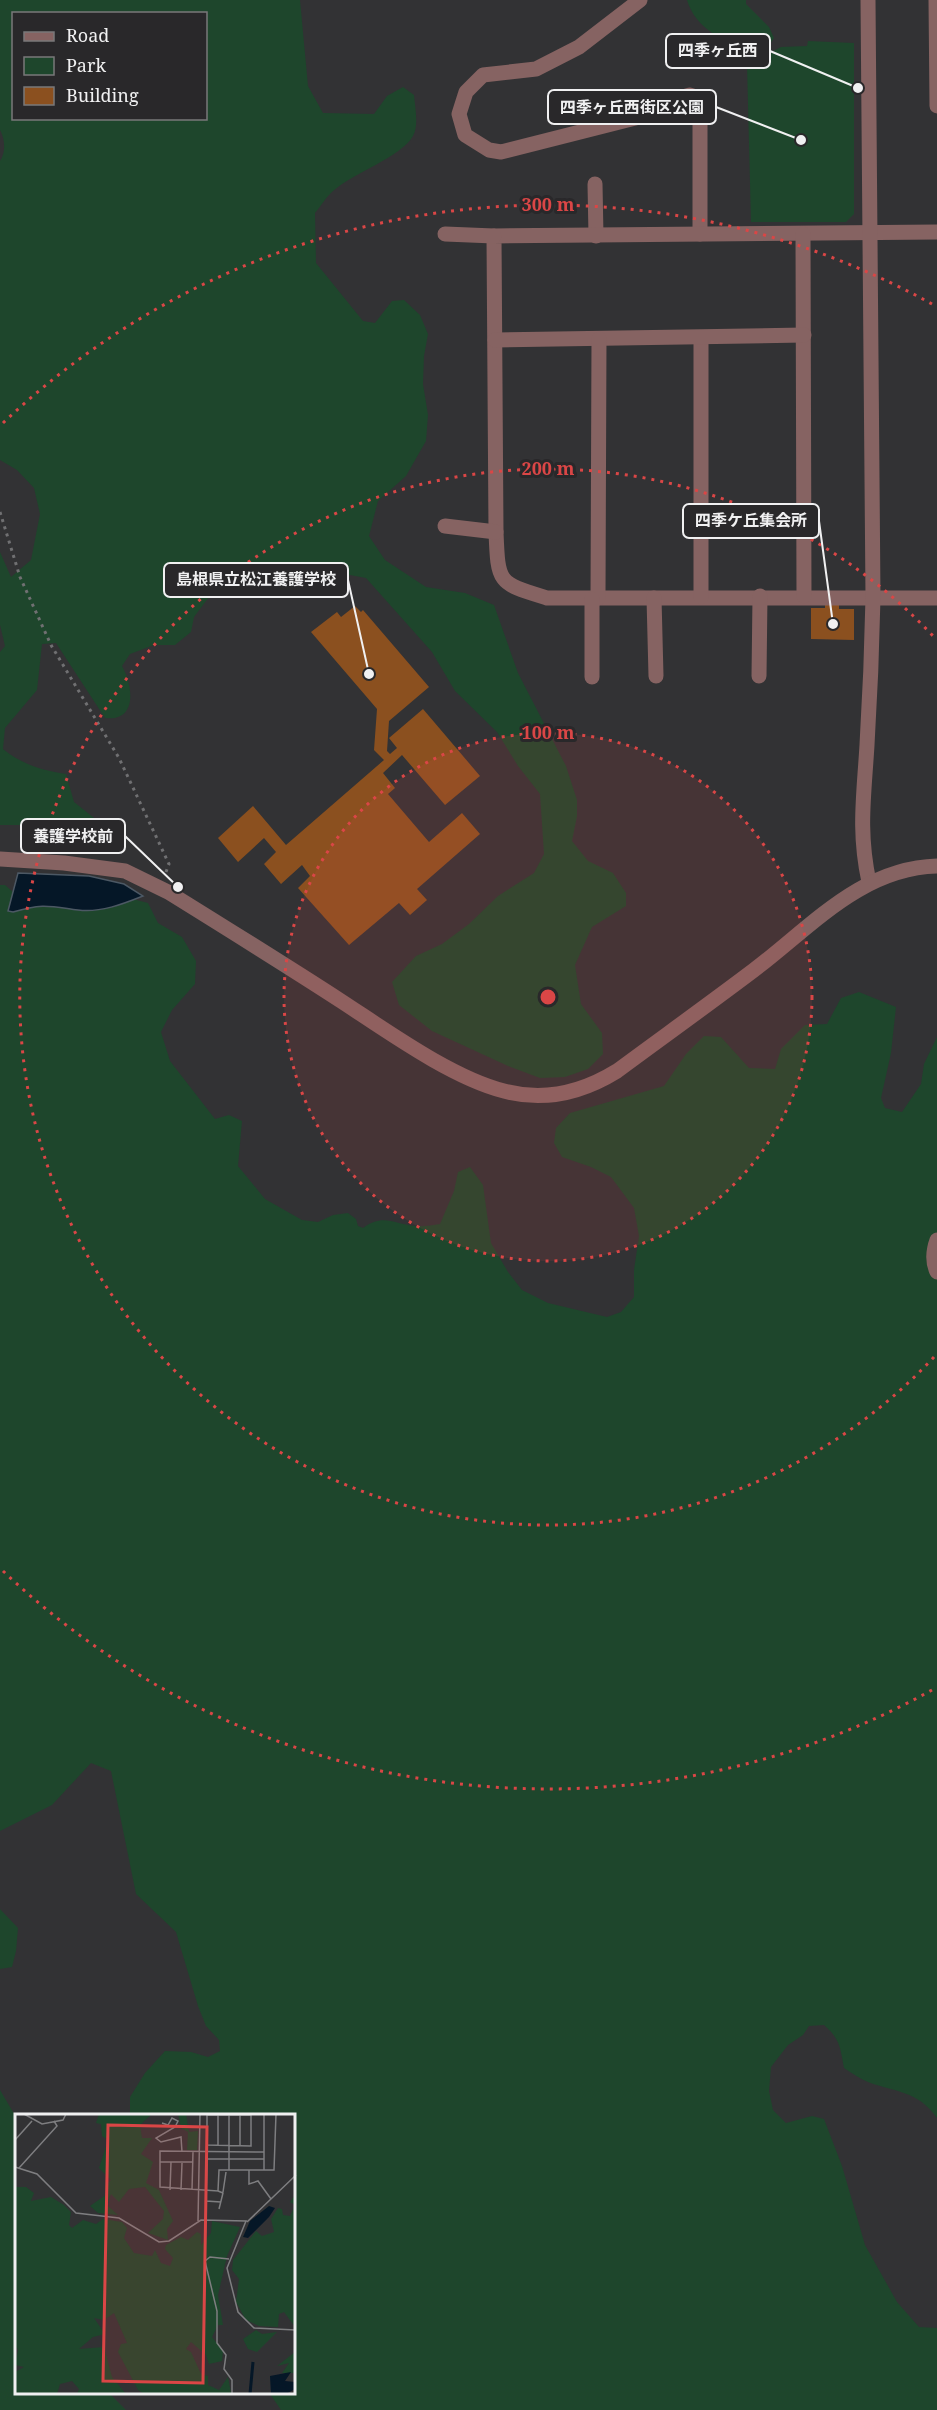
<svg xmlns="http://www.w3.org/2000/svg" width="937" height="2410" viewBox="0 0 937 2410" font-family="'Noto Serif','Noto Sans JP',serif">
	<rect width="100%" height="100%" fill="#323234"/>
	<g fill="#1e462c" fill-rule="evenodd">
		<path d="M0 0H300L308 86 323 113 374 114 387 96 403 87 414 95C415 107 419 126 413 136 401 157 353 173 333 191 326 197 321 206 315 213L316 263 363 321 375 323 392 301 404 300 420 315 428 334 424 356 423 384 428 415 426 441 406 476 378 501 369 536 385 560 426 587 465 593 494 605 518 673 566 766 577 800V816L572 841 588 861 613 873 626 893V906L592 927 575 965 581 1004 602 1033 603 1054 588 1069 565 1077 540 1078 508 1066 432 1031 399 1005 392 982 416 956 442 944 469 924 498 896 534 873 544 854 540 794 518 766 497 732 455 691 432 652 366 578 350 575 335 588 312 586 279 572 257 574 212 593 194 617 191 632 175 645H154L130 654 122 666C133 685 138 722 105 718L56 643 42 644 37 690 5 728 3 749C23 765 42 770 66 774L74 802 108 829 114 838 107 846 86 848 23 825H0V652L5 646 0 625V552L11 577 31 560 40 514 34 488 17 470 0 460V161C6 152 5 139 0 130ZM14 14H206V118H14Z"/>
		<path d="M687 0H746V4L769 27 774 38 767 48 750 53C724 40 696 30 687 0Z"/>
		<polygon points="808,41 854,43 854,214 846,222 751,222 747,65 781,47 807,46"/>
		<path d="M0 885H5L21 899 121 896 148 903 158 923 182 937 196 961 195 984 172 1010 161 1032 170 1061 215 1119 229 1115 242 1121 238 1166 265 1199 302 1220 318 1222 333 1215 348 1213 356 1219 358 1226 363 1228C383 1213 394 1224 415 1226 423 1227 432 1225 440 1224L454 1191 458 1172 470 1167 483 1185 491 1243 508 1272 522 1290 548 1303 607 1317 621 1312 634 1297V1270L639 1236 634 1208 611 1177 591 1167 562 1157 554 1143 556 1128 570 1113 664 1086 686 1054 704 1036 721 1037 749 1068 775 1069 781 1049 805 1025 827 1024 841 998 859 992 896 1007 891 1053 881 1098 885 1108 902 1112 921 1084 924 1064 937 1037V2118C917 2090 897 2093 868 2082 860 2079 852 2073 844 2068 840 2047 840 2039 824 2025L809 2026 803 2035 788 2045 771 2067 769 2091 773 2110 786 2123 812 2116 824 2119 842 2166 865 2245 897 2302 919 2327 937 2328V2410H281L270 2394H294V2116H130V2097L145 2073 165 2051 191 2052 208 2057 220 2051 219 2040 206 2026 198 2006 176 1932 136 1894 111 1771 91 1763 52 1805 0 1831Z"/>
		<polygon points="0,1909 18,1928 16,1951 12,1967 0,1969"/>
		<polygon points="0,2090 16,2117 16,2394 110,2394 126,2410 0,2410"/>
	</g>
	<path fill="#051727" stroke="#4c5864" stroke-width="1.5" d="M18 873 89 876 124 884 143 896C123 904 100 913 78 910 49 906 43 903 13 912L8 911Z"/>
	<g fill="#8b501f">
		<polygon points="825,605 839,605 839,609 854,609 854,640 811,639 811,608 825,608"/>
		<polygon points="355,606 361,612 363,610 429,687 389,721 387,751 390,754 397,748 389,738 423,709 480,776 445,805 402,755 383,773 395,788 388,794 429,842 462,813 480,834 417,889 427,900 410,915 399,903 349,945 298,888 310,876 302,865 281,884 264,864 276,852 264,838 238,862 218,838 253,806 286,845 384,760 374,750 377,709 311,632 337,612 341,617"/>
	</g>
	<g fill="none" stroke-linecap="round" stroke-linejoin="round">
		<polyline stroke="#707072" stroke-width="3" stroke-dasharray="3 4.5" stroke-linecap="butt" points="0,512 20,577 51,645 119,758 169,864 166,872"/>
		<g stroke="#866362" stroke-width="15">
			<polyline points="640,0 579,47 536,69 483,75 466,92 459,114 465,135 489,150 501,152 651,114 683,97 690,95 696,97 700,109 700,234"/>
			<polyline points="936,0 937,106"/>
			<polyline points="595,184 596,236"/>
			<path d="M937 232 494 236 496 532C498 584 498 583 547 598H937"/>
			<polyline points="445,234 494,236"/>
			<polyline points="803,234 804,596"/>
			<polyline points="701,338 701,597"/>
			<polyline points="495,340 804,335"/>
			<polyline points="445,526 496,532"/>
			<polyline points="598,598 599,339"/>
			<polyline points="654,598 656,676"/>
			<polyline points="592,599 592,677"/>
			<polyline points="759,676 760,596"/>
			<path d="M937 1240C933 1251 932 1261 937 1272"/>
		</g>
		<g stroke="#866362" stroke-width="15">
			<path d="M868 0 873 598C872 647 870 696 867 745 864 796 858 831 869 882"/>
			<path d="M0 859 64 863 125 871 168 892C226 928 284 964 341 1001 387 1031 452 1078 504 1091 545 1102 583 1092 617 1071 663 1037 709 1004 754 970 811 927 861 868 937 866"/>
		</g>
	</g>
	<circle cx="548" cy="997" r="264" fill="#da4646" fill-opacity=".12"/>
	<g fill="none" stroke="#da4646" stroke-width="3" stroke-dasharray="3 6">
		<circle cx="548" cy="997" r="264"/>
		<path d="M934 1357A528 528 0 1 1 934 637"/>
		<path d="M932 1690A792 792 0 0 1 3 1571M3 423A792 792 0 0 1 932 304"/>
	</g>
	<g transform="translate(15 2114)">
		<rect width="280" height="280" fill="#323234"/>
		<path d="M84 0H137L125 11 127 24H137L126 40 138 48 131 69 144 76 158 107 152 115 153 126 133 119 148 105 149 97 130 73 114 75 104 88 96 80 92 91 103 101 83 99 75 92 92 80 90 72 96 66 84 54 93 26 87 22 86 10 81 9ZM163 0H171L174 18 183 17 182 36H172L173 18 166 14ZM0 73H11L19 79 16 87 36 83 49 91 56 98 54 111 57 114 68 106 81 110 88 105 107 108 112 114 109 124 119 139 137 142 140 136 146 149 155 152 158 144 150 135 151 131 166 123 173 126 182 118 186 120V131L196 119 197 107 225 113 212 142 203 181 208 211H203L197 223 208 237 207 247 194 250 191 241 176 228 171 235 176 238 186 260 193 262V271L204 276 213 263 216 279 129 280 123 276 103 238 106 230 112 229 99 199 89 206 79 204 90 220 78 223 64 235 89 233 97 263 111 280H62L64 275 57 267 45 270 42 280H0V258L9 253 0 251 3 236 0 231ZM280 81V213L269 198 264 200 263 213 244 212 231 206 221 188 224 165 217 156 218 146 241 117 247 122 259 118 256 105 263 94 267 95 268 101 275 102 280 91 275 88ZM241 216 247 220 262 218 242 238 233 235 228 225ZM280 238V259H267L274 249 262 252Z" fill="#1e462c"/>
		<path d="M254 92 260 94 254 103 233 124 228 123 235 107ZM276 258 270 267 280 268V275L271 280H256L255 262Z" fill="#051727"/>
		<path fill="none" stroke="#051727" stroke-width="3" d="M235 280 238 248"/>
		<path fill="none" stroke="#7e7e80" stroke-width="1.5" d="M9 0 27 10 48 6 51 0M192 1H236V32L192 31ZM147 9 153 11 157 4 163 7 160 13 141 24 146 28 166 23 167 38M0 26 17 7M203 31V1M225 31V1M249 38 145 37V73L203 77 204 56H259L261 0M145 48H178M0 53 22 60 61 99 104 104 144 128 154 127 186 106 231 107 212 154 223 198 239 214 281 216M4 54 42 12 39 7M214 56V0M234 56V70L243 67 256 85M249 56V0M155 76 156 48M166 76 167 49M177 76 178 38M203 77 208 79 204 95M208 78 211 58M206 88 191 87 192 45H249M183 107 185 0M232 108 281 61M214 145 195 143 190 147 202 197V229L211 241 209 255 217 266V280"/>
		<path fill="#da4646" fill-opacity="0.15" stroke="#da4646" stroke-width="3" d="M93 11 192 13 188 269 88 267Z"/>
		<rect width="280" height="280" fill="none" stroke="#f0f0f1" stroke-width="3"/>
	</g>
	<circle cx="548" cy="997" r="9" fill="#da4646" stroke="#29282a" stroke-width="3"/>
	<g font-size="18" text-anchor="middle" font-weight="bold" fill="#da4646" stroke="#29282a" stroke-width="6" stroke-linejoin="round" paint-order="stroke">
		<text x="548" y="211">300 m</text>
		<text x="548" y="475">200 m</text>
		<text x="548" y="739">100 m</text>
	</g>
	<path fill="none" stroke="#f0f0f1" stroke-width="2" d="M858 88L770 51M801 140L716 107M833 624L819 521M369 674L348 580M178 887L125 836"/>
	<g fill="#f0f0f1" stroke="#29282a" stroke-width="2">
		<circle cx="858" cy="88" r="6"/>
		<circle cx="801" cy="140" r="6"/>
		<circle cx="833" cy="624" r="6"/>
		<circle cx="369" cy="674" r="6"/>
		<circle cx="178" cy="887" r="6"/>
	</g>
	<g fill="#29282a" stroke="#f0f0f1" stroke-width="2">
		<rect x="666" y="34" width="104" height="34" rx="6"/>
		<rect x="548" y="90" width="168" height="34" rx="6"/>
		<rect x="683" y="504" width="136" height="34" rx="6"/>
		<rect x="164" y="563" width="184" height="34" rx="6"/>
		<rect x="21" y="819" width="104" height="34" rx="6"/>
	</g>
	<g font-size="16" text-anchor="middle" font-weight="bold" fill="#f0f0f1">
		<text x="718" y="56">四季ヶ丘西</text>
		<text x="632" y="113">四季ヶ丘西街区公園</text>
		<text x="751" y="526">四季ケ丘集会所</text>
		<text x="256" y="585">島根県立松江養護学校</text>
		<text x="73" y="842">養護学校前</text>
	</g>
	<rect x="12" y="12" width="195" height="108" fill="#29282a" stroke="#79787a" stroke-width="1.5"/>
	<rect x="24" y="32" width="30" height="9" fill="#866362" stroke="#79787a" stroke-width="1.5"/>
	<text x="66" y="42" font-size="18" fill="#f0f0f1">Road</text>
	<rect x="24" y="57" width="30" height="18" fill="#1e462c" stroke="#79787a" stroke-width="1.5"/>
	<text x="66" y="72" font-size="18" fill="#f0f0f1">Park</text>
	<rect x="24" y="87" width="30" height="18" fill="#8b501f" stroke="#79787a" stroke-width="1.5"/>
	<text x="66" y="102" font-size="18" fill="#f0f0f1">Building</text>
</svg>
